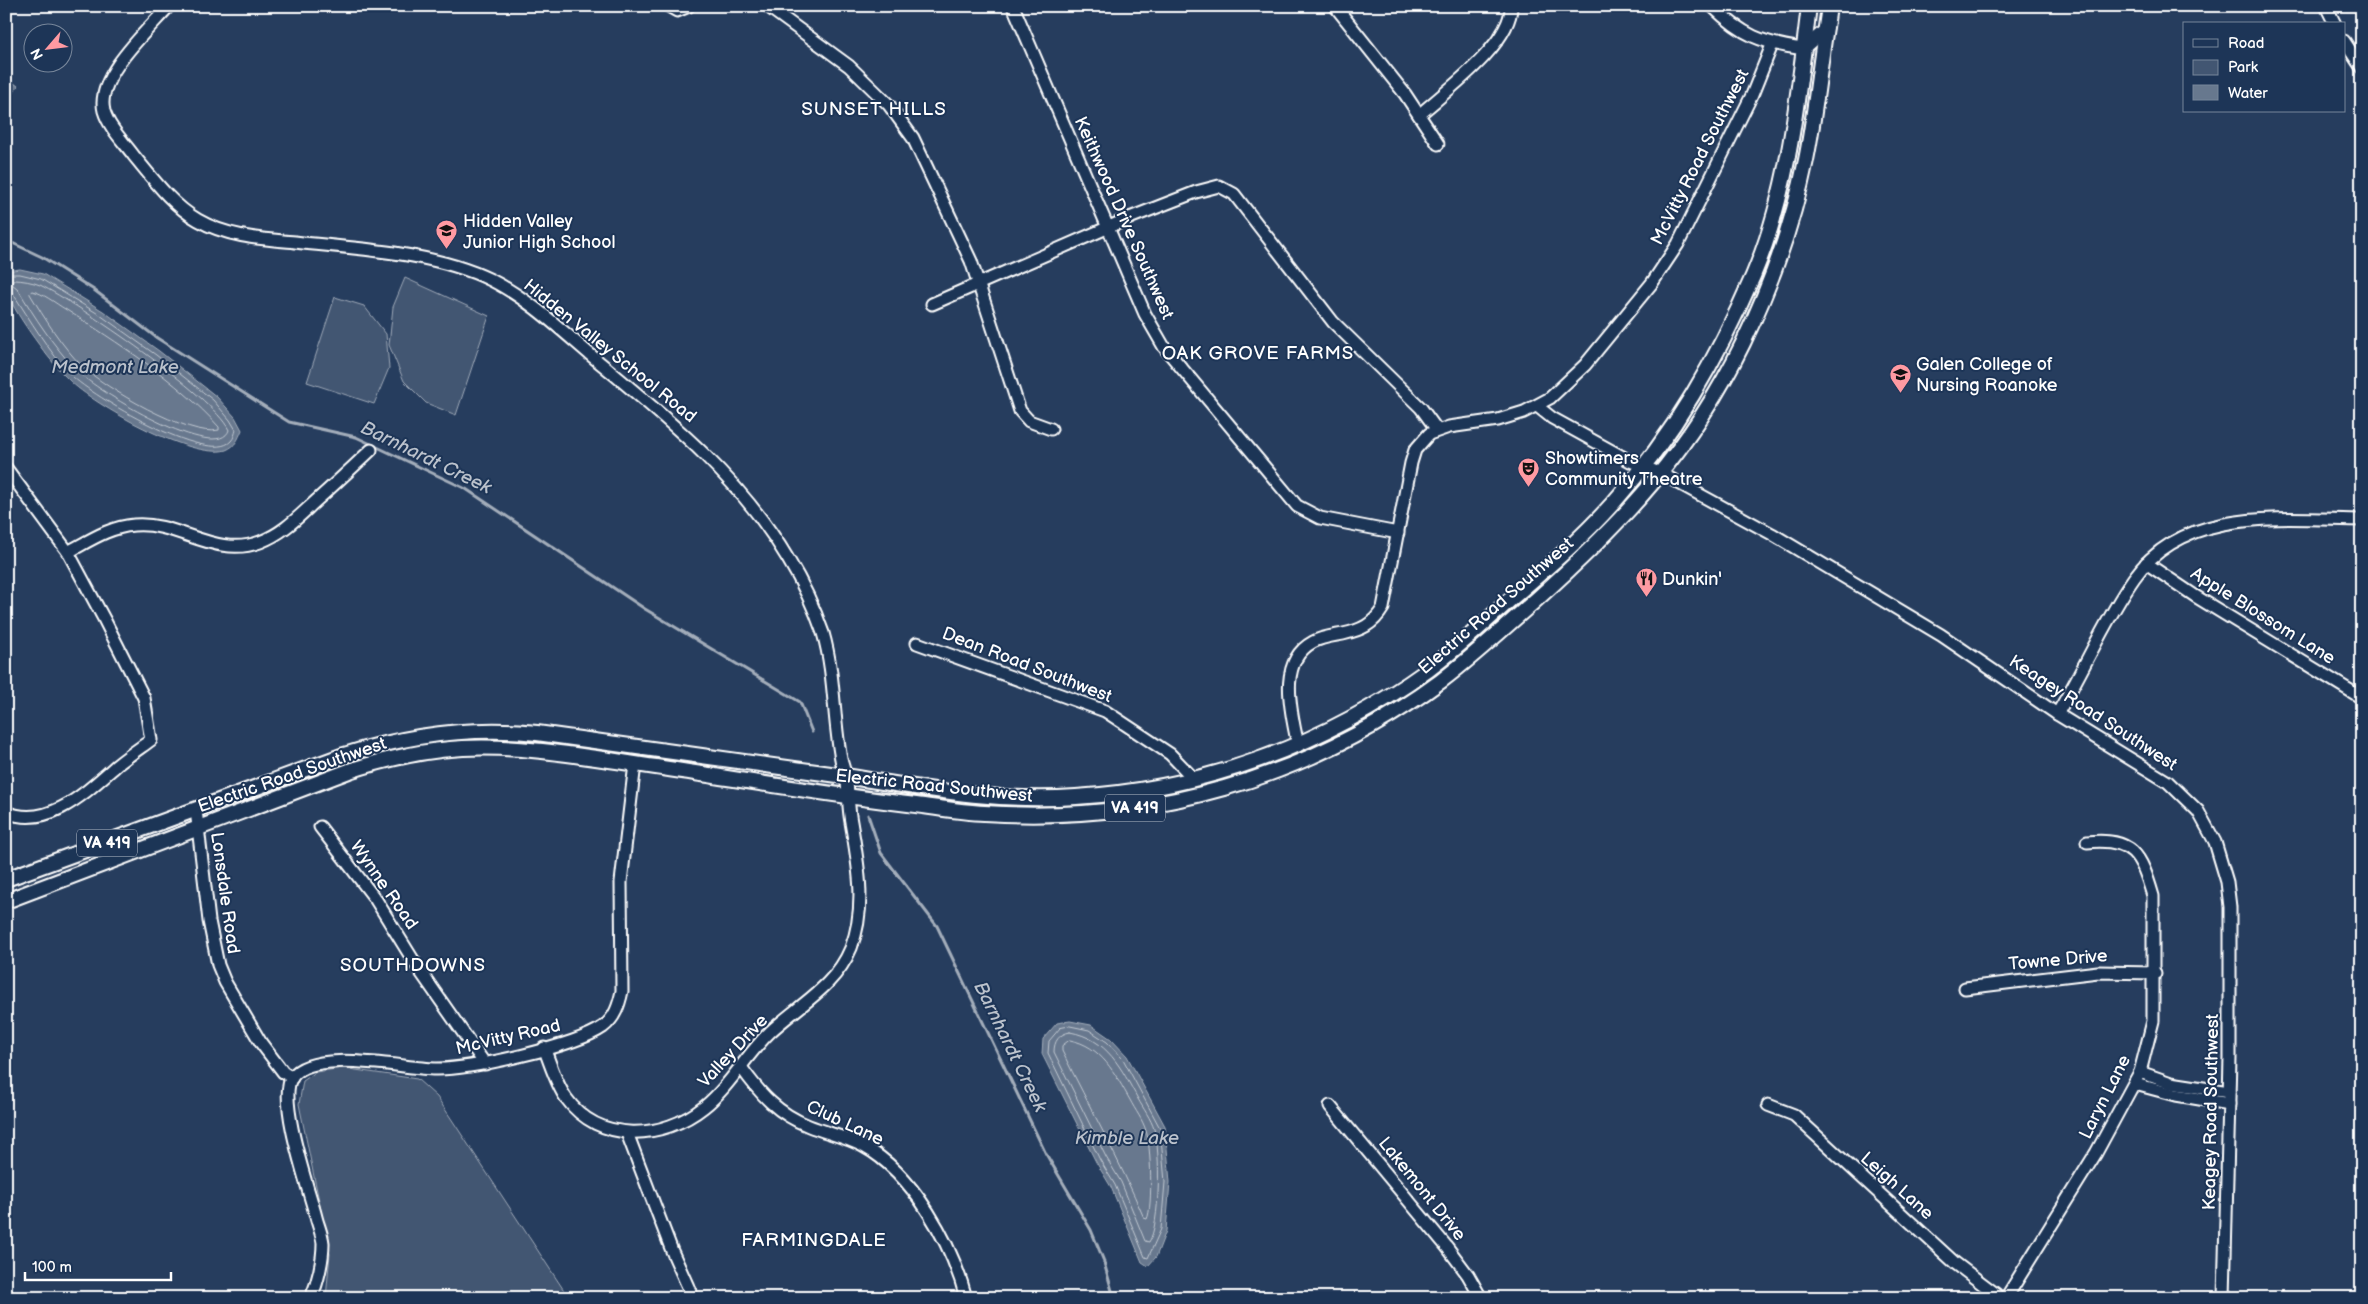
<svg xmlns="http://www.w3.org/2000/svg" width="2368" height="1304" viewBox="0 0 2368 1304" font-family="'Balsamiq Sans',sans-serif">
	<rect width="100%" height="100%" fill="#263d5e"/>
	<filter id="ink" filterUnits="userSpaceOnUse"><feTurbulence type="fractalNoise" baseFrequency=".02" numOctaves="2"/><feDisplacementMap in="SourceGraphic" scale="10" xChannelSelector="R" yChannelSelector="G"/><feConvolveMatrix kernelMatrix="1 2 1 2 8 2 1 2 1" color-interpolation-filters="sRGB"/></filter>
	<g filter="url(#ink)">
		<g fill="#425672" stroke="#a0aab8">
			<polygon points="405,278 489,316 456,415 426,403 404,381 389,345 393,307"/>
			<polygon points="335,297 364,306 386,334 389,368 374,404 307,382"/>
			<polygon points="342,1068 417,1079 437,1097 569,1298 326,1298 330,1254 299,1104 303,1081 316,1072"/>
		</g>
		<g fill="#67788e" stroke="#a4aebb">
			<polygon points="6,77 18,86 6,103"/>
			<path d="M20 269 43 274 103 311 159 351 217 397 235 417 242 430C238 439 236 446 226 450 191 460 94 405 69 380 50 362 17 317 7 293 5 287 6 277 6 271Z"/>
			<polygon points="1070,1021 1091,1025 1111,1039 1127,1056 1165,1126 1170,1182 1166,1231 1156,1257 1148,1266 1142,1262 1111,1187 1096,1162 1042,1054 1043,1039 1057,1023"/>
		</g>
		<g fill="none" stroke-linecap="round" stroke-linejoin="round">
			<g stroke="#c2c9d2" stroke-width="1">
				<path d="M6 274H20L41 279 100 315 156 355 213 400 230 420 236 430C235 433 234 438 231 441 208 466 91 395 72 376 48 351 31 321 12 292L6 290"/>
				<path d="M14 280C22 280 33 282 40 285 79 304 212 395 229 430 217 465 92 388 76 370 53 345 35 318 18 289L12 284Z"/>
				<path d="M32 291C43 293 55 303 65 309 117 342 178 381 219 427V430C190 438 103 387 82 366 61 345 45 319 30 294Z"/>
				<polygon points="1070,1026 1089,1030 1107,1042 1123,1059 1160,1128 1165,1182 1161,1229 1148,1258 1145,1257 1115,1185 1100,1160 1048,1053 1049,1041 1060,1028"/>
				<path d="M1070 1032C1108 1039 1121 1068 1138 1099 1143 1108 1151 1119 1154 1129 1161 1150 1160 1225 1149 1242L1145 1241 1121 1182 1106 1157 1054 1052C1054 1041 1059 1034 1070 1032Z"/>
				<path d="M1070 1040C1102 1046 1115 1074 1130 1100 1135 1110 1143 1120 1146 1131 1151 1144 1153 1207 1147 1219L1144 1218C1120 1161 1089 1106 1062 1051V1046Z"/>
			</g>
			<g stroke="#a4aebb" stroke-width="3">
				<polyline points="6,240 42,257 94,290 157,338 289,422 356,437 466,489 645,609 800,702 812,732"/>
				<polyline points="868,815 881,853 937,926 1046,1154 1091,1230 1103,1259 1114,1298"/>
			</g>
			<defs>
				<g id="minor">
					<path d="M169 6C148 30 95 77 104 111 109 128 124 142 134 156 153 179 172 205 198 220 227 237 262 239 295 242 358 249 434 252 491 280 529 299 561 330 593 357 665 417 740 477 788 559 802 582 814 607 823 633 835 674 833 718 841 759 842 765 845 771 846 777 849 792 848 807 851 822 858 864 867 906 851 948 835 987 800 1004 770 1032 746 1055 730 1086 704 1107 663 1140 599 1144 566 1098 556 1084 551 1065 544 1048"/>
					<polyline points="668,6 677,11 689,6"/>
					<polyline points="767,6 849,66 889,105 913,138 971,261 1020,411 1029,421 1051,429"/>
					<polyline points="1013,6 1145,314 1164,347 1297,506 1320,518 1398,533"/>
					<polyline points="1335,6 1405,94 1438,144"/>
					<path d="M1712 6C1743 36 1762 43 1803 49L1827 28"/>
					<polyline points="2326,6 2335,24"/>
					<polyline points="2344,41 2362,68"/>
					<path d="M1419 115C1446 91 1512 43 1511 6"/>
					<polyline points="932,304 1132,217 1196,192 1219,186 1234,194 1333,322 1421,408 1437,430"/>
					<polyline points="1537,406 1552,418 1572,429 1630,461 1662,474 1772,534 1941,635 2057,714 2168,782 2198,811 2215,842 2227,882 2230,907 2230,1058 2224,1298"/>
					<path d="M6 468 68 552 104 619 144 698 151 740C140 748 128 756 117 765 87 791 49 830 6 812"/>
					<path d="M68 552C89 541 109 527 134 525 178 521 215 559 260 542 284 533 299 516 318 499 336 483 353 467 371 450"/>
					<polyline points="2146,563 2195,596 2362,698"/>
					<polyline points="917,643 1105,711 1170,754 1194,779"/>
					<path d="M2057 714C2084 670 2104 621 2134 578 2184 506 2284 519 2362 520"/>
					<path d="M1298 746C1292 714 1276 662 1313 642 1322 637 1333 636 1343 634 1361 630 1373 625 1383 608L1411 463 1415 450 1429 434 1449 427 1498 420 1524 412 1550 398 1585 365 1652 283 1678 244 1752 95 1772 45"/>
					<polyline points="196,810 209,921 218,965 225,982 261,1043 283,1072 292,1078"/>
					<polyline points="320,827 376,900 418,968 485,1064"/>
					<polyline points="1965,988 2098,972 2155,973"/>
					<path d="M741 1067C760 1094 778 1114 809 1126 827 1133 846 1137 863 1146 913 1173 952 1244 966 1298"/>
					<polyline points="2140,1072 2171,1083 2229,1092"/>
					<polyline points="2135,1084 2176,1095 2229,1104"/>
					<polyline points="1768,1105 1794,1115 1955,1263 2001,1298"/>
					<polyline points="1330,1106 1447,1247 1468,1275 1481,1298"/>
					<polyline points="627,1133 672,1251 693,1298"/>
					<path d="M311 1298C318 1282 323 1260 323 1243 322 1234 318 1225 316 1217 309 1190 277 1099 292 1077 313 1048 401 1068 435 1069 469 1070 576 1046 603 1027 615 1018 619 1005 622 991L621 882 635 764"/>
					<path d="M2006 1298 2096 1153 2140 1072 2153 1021V896C2141 855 2133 837 2087 842"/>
				</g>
				<g id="major">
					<path d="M6 879 344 755C408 735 471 726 537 733 640 748 742 761 845 776 921 788 998 803 1076 797 1204 789 1324 745 1428 670 1458 648 1485 622 1513 597 1548 567 1583 537 1614 502 1674 435 1717 359 1753 276 1789 191 1798 97 1809 6"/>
					<path d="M6 901 349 771C386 759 424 750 463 748 528 745 593 758 656 767 743 780 829 795 916 805 939 808 961 812 984 813 1148 824 1309 779 1441 681 1474 656 1505 627 1537 599 1624 521 1691 450 1743 343 1771 285 1793 224 1806 160 1813 125 1817 90 1822 54 1824 38 1827 23 1829 6"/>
				</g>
			</defs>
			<use href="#minor" stroke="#fff" stroke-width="15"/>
			<use href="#major" stroke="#fff" stroke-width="18"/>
			<use href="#minor" stroke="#1d3557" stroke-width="11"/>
			<use href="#major" stroke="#1d3557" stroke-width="14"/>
		</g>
	</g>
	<defs>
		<symbol id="school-pin" viewBox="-11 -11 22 30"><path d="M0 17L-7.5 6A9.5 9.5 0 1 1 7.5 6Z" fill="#ff9aa2" stroke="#1d3557"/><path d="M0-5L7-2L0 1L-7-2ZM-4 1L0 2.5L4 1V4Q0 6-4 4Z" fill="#111"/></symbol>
		<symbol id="university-pin" viewBox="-11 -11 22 30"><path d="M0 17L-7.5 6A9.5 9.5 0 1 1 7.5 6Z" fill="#ff9aa2" stroke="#1d3557"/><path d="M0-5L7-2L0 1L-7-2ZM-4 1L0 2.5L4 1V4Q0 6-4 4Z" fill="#111"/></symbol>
		<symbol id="theatre-pin" viewBox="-11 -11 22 30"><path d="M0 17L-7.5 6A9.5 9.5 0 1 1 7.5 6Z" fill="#ff9aa2" stroke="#1d3557"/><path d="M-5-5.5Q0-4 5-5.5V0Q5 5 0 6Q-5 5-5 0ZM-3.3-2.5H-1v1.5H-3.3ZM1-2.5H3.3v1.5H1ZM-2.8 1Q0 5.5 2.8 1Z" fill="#111"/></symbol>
		<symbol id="restaurant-pin" viewBox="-11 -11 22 30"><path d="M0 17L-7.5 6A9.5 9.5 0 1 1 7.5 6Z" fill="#ff9aa2" stroke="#1d3557"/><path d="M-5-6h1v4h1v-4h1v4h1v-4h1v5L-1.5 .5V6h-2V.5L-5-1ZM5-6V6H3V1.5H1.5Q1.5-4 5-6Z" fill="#111"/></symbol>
	</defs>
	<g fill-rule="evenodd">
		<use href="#school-pin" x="434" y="218" width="25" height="34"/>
		<use href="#university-pin" x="1888" y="362" width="25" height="34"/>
		<use href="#theatre-pin" x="1516" y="456" width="25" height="34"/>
		<use href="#restaurant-pin" x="1634" y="566" width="25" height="34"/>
	</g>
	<g text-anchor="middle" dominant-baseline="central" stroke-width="4" stroke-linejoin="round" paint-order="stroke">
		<g fill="#1d3557" stroke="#bbc2cd" stroke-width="1">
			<rect x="1105" y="794.5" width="60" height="27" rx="4"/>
			<rect x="77" y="829.5" width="60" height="27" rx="4"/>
		</g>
		<g font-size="16" font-weight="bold" fill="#fff">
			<text x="1135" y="808">VA 419</text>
			<text x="107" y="843">VA 419</text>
		</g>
		<g font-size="18" fill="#fff" stroke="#1d3557">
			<text transform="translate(1700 157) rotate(-63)">McVitty Road Southwest</text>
			<text transform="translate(1124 218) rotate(66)">Keithwood Drive Southwest</text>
			<text transform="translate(610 351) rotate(39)">Hidden Valley School Road</text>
			<text transform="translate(1496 606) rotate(-41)">Electric Road Southwest</text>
			<text transform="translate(2263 616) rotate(32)">Apple Blossom Lane</text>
			<text transform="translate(1027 665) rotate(21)">Dean Road Southwest</text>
			<text transform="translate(2093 713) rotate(33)">Keagey Road Southwest</text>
			<text transform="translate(292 775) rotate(-19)">Electric Road Southwest</text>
			<text transform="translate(934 786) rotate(6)">Electric Road Southwest</text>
			<text transform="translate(384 885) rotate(55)">Wynne Road</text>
			<text transform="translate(225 893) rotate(82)">Lonsdale Road</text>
			<text transform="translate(2058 960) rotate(-5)">Towne Drive</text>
			<text transform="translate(508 1037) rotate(-13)">McVitty Road</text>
			<text transform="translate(733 1051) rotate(-47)">Valley Drive</text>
			<text transform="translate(2105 1097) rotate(-63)">Laryn Lane</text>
			<text transform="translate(2211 1112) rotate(-89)">Keagey Road Southwest</text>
			<text transform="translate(845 1123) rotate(25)">Club Lane</text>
			<text transform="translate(1897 1186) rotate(42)">Leigh Lane</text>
			<text transform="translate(1422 1189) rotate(51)">Lakemont Drive</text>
		</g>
		<g font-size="18" fill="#fff" stroke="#1d3557" text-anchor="start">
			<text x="463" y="221">Hidden Valley<tspan x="463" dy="21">Junior High School</tspan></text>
			<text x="1916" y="364">Galen College of<tspan x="1916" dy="21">Nursing Roanoke</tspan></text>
			<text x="1545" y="458">Showtimers<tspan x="1545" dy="21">Community Theatre</tspan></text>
			<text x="1662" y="579">Dunkin'</text>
		</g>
		<g font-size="19" letter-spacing="1" fill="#fff" stroke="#1d3557">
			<text x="874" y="109">SUNSET HILLS</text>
			<text x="1258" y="353">OAK GROVE FARMS</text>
			<text x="413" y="965">SOUTHDOWNS</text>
			<text x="814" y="1240">FARMINGDALE</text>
		</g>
		<g font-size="19" font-style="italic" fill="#bbc2cc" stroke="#1d3557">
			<text x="115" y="367">Medmont Lake</text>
			<text transform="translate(426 458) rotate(26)">Barnhardt Creek</text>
			<text transform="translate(1010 1047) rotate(64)">Barnhardt Creek</text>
			<text x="1127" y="1138">Kimble Lake</text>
		</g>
	</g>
	<rect width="2368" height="1304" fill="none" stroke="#1d3557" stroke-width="25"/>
	<rect x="12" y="12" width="2343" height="1279" fill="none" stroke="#fff" stroke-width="2" filter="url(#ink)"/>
	<rect x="2183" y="22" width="162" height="90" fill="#1d3557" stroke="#77869a"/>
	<rect x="2193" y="39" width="25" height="8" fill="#1d3557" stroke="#77869a"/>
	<text x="2228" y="48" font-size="15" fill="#ffffff">Road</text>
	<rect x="2193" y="60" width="25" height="15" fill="#425672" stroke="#77869a"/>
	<text x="2228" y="72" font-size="15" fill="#ffffff">Park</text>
	<rect x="2193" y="85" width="25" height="15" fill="#67788e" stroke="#77869a"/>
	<text x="2228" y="98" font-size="15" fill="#ffffff">Water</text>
	<g transform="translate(48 48) rotate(242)"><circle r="24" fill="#1d3557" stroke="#77869a"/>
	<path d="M0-4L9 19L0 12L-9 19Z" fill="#ff9aa2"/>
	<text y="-8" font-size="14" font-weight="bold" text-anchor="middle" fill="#ffffff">N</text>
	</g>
	<path d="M25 1272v8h146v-8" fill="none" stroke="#ffffff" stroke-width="2.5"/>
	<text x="32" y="1272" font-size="15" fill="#ffffff" stroke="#1d3557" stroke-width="4" paint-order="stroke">100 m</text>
</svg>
